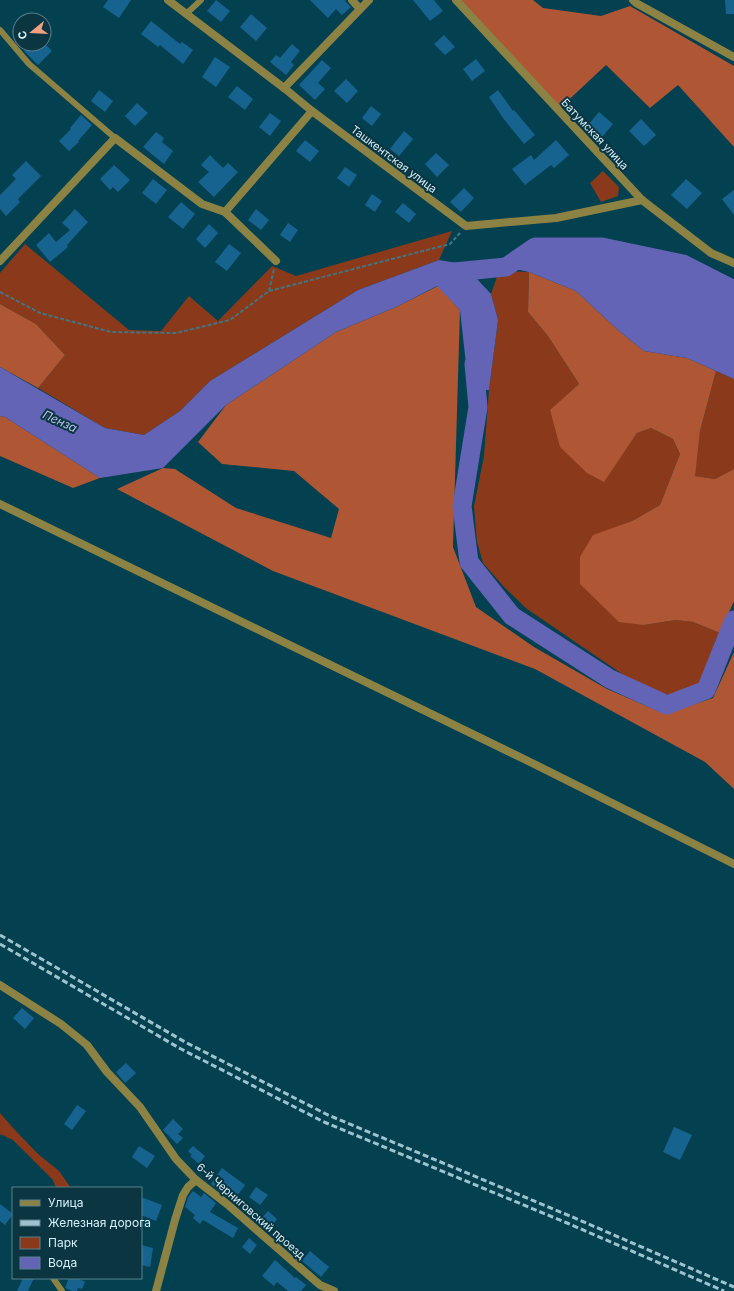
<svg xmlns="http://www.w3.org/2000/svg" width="734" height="1291" viewBox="0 0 734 1291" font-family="Inter,sans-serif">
	<rect width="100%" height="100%" fill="#034050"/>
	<g fill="#8a3a1a">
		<polygon points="603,171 619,187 618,196 601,202 590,183"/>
		<polygon points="452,231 439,260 358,290 210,381 180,411 144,435 105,428 38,388 65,355 36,324 0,304 0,273 25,244 129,330 161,331 189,296 218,321 272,266 296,276"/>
		<polygon points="499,271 529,272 528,312 548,336 579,384 550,411 604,481 637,433 651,428 673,439 680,454 660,505 632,521 593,536 644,625 676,620 693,622 720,633 715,641 713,660 700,687 679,694 659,695 631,680 527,609 505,588 483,563 477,542 474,506 484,456 489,390 498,320 491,294"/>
		<polygon points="716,371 734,379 734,469 715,479 694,476 700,431"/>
		<polygon points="0,1113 14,1129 38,1154 59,1171 71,1188 56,1188 53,1180 13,1140 0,1134"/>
	</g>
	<g fill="#af5634">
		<polygon points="461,0 533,0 543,8 601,16 630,6 734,66 734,147 678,85 650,108 606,65 560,108"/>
		<polygon points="529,272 576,291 619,331 644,351 687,358 716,371 700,431 695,476 715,479 734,469 734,601 720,633 693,622 676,620 644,625 619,622 580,584 580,557 593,535 632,521 660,505 680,454 673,439 651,428 637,433 604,482 587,473 560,447 550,410 579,384 548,336 528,312"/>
		<polygon points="438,286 460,310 453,547 476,607 534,647 607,689 665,714 713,698 734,652 734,789 705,762 535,669 273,571 117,489 163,468 175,469 236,508 331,538 339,509 294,471 222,464 198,442 226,405 336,332 396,307"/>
		<polygon points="0,304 36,324 65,355 38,388 0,367"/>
		<polygon points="0,416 5,417 100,478 73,488 0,456"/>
	</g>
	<g fill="#6364b6">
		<polygon points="536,247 602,247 683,264 734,290 734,379 687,358 644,351 619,331 576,291 529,272 506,267"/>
		<polygon points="439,260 463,264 491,294 498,320 489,390 469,391 460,310 437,286 396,307 336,332 226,405 163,468 100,478 5,417 0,416 0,367 105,428 144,435 180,411 210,381 358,290"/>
	</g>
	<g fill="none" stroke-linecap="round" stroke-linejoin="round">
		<g stroke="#6364b6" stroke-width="19">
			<polyline points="444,273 506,267 535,247 602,247 683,264 734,290"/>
			<polyline points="474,364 478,407 462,506 469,562 512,616 610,679 667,705 706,690 734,620"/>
		</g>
	</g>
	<g fill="#176390">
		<polygon points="108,0 131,0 119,18 103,7"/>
		<polygon points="216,0 230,11 221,22 207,11"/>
		<polygon points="310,0 346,0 345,1 351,7 342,15 336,9 328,18"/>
		<polygon points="413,0 434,0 443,11 430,21"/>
		<polygon points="725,0 734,0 734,14 726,14"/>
		<polygon points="251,14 267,28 256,41 240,27"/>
		<polygon points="151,21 180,44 182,42 193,50 183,64 160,45 158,47 141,34"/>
		<polygon points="444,35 455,47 445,55 434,44"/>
		<polygon points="32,44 45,44 52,51 38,65 24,51"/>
		<polygon points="292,44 300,51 291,62 294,65 286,75 270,62 276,55 280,58"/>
		<polygon points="215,57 230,67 216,87 202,77"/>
		<polygon points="476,59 485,71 472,81 463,69"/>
		<polygon points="322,60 331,68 318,83 325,89 315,100 299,85"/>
		<polygon points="346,79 358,91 347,103 334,91"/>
		<polygon points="237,86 253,99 245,110 228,97"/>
		<polygon points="99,90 113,101 105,112 91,101"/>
		<polygon points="498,90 513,111 514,110 535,135 524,144 503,118 489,97"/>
		<polygon points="137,103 148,113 135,126 125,116"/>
		<polygon points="371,106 381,114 372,126 362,118"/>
		<polygon points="599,112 613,124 598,142 584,130"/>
		<polygon points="270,113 281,121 270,136 259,127"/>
		<polygon points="81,115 92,125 78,141 79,142 69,151 59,141 71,129 70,128"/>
		<polygon points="641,119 656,135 644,146 629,131"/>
		<polygon points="404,131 413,139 399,156 390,149"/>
		<polygon points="156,132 164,138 162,142 173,151 164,164 143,147"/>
		<polygon points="305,140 319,151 310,162 296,151"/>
		<polygon points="556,140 569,155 554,168 551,165 525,185 512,169 531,155 534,160"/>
		<polygon points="436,153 449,165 437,177 425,164"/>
		<polygon points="210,155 223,168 228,163 238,172 214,197 198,182 209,172 201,165"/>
		<polygon points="26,161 41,176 18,199 20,202 6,216 0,209 0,195 16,179 12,175"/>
		<polygon points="114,165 130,180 118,192 113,187 110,190 100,179"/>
		<polygon points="345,167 357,175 349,187 337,178"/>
		<polygon points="153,179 167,190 156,204 142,193"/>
		<polygon points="686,179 702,193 687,209 671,195"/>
		<polygon points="464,188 474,198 461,212 450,202"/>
		<polygon points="734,190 734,215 722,199"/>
		<polygon points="372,194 382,201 375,212 365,205"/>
		<polygon points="181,202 195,214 183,229 168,217"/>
		<polygon points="403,203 416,214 409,223 395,212"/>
		<polygon points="75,209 88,222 67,245 68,247 50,262 36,245 49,233 56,242 70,230 62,223"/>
		<polygon points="256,209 269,220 261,230 248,220"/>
		<polygon points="288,223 298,230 290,242 280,235"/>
		<polygon points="209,224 218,233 205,248 196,239"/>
		<polygon points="229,244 241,253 227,271 215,262"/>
		<polygon points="22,1008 34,1018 25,1029 13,1018"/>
		<polygon points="126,1063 136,1073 125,1083 116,1072"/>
		<polygon points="77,1105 86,1111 72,1130 64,1124"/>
		<polygon points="173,1119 183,1129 178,1134 183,1138 177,1144 163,1130"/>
		<polygon points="674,1127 692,1135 680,1160 663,1152"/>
		<polygon points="139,1146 155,1156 147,1168 132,1157"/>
		<polygon points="193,1146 205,1156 199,1164 190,1156 192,1155 188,1151"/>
		<polygon points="222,1168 245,1185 234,1200 224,1193 223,1194 211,1184"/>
		<polygon points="256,1187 268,1195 260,1205 249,1197"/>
		<polygon points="193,1191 201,1197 204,1193 216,1203 210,1212 238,1228 233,1238 203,1220 200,1224 193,1218 195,1215 185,1207 188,1197"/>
		<polygon points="141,1197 162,1205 156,1221 141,1215"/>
		<polygon points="0,1204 13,1214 5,1225 0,1221"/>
		<polygon points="268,1211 277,1219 270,1228 260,1220"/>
		<polygon points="249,1238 257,1245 250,1254 242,1247"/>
		<polygon points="141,1245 153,1248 150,1267 141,1265"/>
		<polygon points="310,1251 329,1267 321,1277 302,1261"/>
		<polygon points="275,1260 295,1278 296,1277 306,1285 301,1291 288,1291 277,1282 274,1286 262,1276"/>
		<polygon points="23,1278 34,1278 28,1291 17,1291"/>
		<polygon points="69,1278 77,1278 85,1282 82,1289 78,1288 77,1291 72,1291 65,1288"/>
	</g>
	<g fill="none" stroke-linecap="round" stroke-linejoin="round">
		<g stroke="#427583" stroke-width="2" stroke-dasharray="4 2" stroke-linecap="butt">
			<polyline points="269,291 274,269"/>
			<polyline points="0,292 40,313 111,332 176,333 230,320 269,291 450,244 460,233"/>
		</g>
		<g stroke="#8c8244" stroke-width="6">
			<polyline points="186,14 201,0"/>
			<polyline points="0,30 29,64 115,138"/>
			<polyline points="53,1278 62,1291"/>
		</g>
		<g stroke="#8c8244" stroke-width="8">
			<polyline points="168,0 284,88 312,111 466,226 556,218 642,200"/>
			<polyline points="352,0 360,9"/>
			<polyline points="456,0 642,200 711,253 734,263"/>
			<polyline points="633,0 636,3 734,57"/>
			<polyline points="284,88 369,0"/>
			<polyline points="225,212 276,261"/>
			<polyline points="0,261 115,138 202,204 225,212 312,111"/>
			<polyline points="0,504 526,760 734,864"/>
			<polyline points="0,985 61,1024 87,1045 107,1072 140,1107 176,1159 196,1180 227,1204 290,1259 320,1285 334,1291"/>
			<polyline points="156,1291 175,1220 183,1195 188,1187 196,1180"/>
		</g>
		<g stroke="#9fc3ce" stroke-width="3" stroke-dasharray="6 3" stroke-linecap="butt">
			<polyline points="0,935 185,1042 328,1115 570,1216 734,1287"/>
			<polyline points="0,944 181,1049 324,1122 567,1223 724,1291"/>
		</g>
	</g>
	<g text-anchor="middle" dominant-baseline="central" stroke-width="4" stroke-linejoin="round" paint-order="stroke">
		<g font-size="11" fill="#d5f0fa" stroke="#0a3541">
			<text transform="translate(595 134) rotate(47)">Батумская улица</text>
			<text transform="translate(394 159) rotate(37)">Ташкентская улица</text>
			<text transform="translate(251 1211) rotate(41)">6-й Черниговский проезд</text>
		</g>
		<g font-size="12" font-style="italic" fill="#bec2ef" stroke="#0a3541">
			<text transform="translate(60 421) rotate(25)">Пенза</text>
		</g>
	</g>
	<rect x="12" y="1187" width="130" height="92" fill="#0a3541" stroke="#5b808b"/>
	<rect x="20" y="1200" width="20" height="6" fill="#8c8244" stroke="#5b808b"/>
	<text x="48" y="1207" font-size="12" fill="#d5f0fa">Улица</text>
	<rect x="20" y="1220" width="20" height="6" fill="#9fc3ce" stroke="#5b808b"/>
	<text x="48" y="1227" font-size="12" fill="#d5f0fa">Железная дорога</text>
	<rect x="20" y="1237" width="20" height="12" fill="#8a3a1a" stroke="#5b808b"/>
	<text x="48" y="1247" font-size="12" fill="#d5f0fa">Парк</text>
	<rect x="20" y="1257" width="20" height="12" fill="#6364b6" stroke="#5b808b"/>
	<text x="48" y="1267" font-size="12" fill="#d5f0fa">Вода</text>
	<g transform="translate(32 32) rotate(252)"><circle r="19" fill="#0a3541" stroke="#5b808b"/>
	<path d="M0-3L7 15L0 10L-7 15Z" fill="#f3a081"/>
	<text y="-6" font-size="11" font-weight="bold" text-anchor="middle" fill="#d5f0fa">С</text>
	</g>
</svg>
